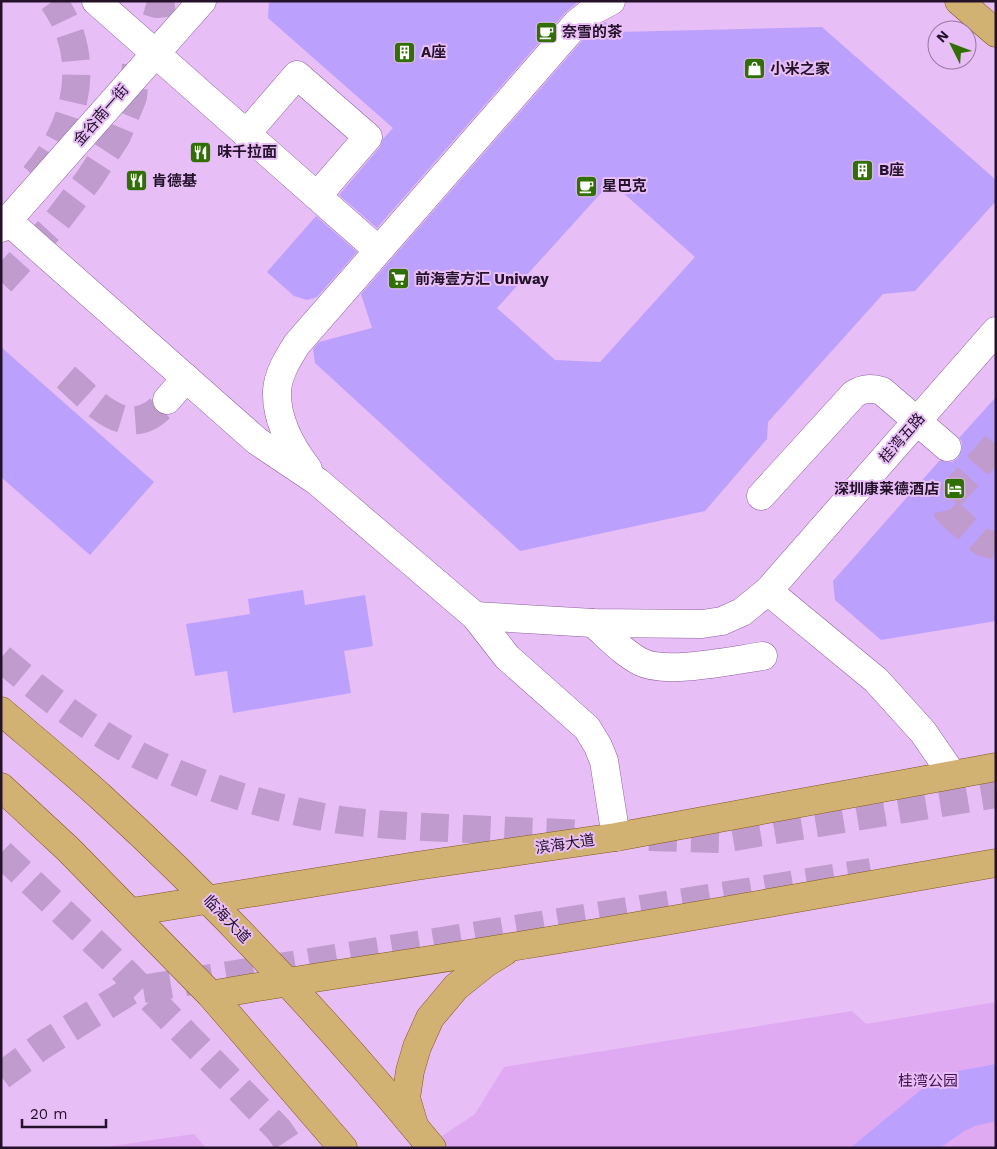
<svg xmlns="http://www.w3.org/2000/svg" width="997" height="1149" viewBox="0 0 997 1149" font-family="'Work Sans','Noto Sans SC',sans-serif">
	<rect width="100%" height="100%" fill="#e7bef6"/>
	<g fill="#dfaaf1">
		<polygon points="996,1002 996,1148 424,1148 475,1114 504,1067 852,1011 866,1024"/>
		<polygon points="194,1134 206,1148 98,1148"/>
	</g>
	<g fill="#bca0fd" fill-rule="evenodd">
		<polygon points="269,1 579,1 565,13 377,228 339,195 380,147 383,139 393,128 268,18"/>
		<path d="M605 22 617 32 822 27 996 180V201L915 291 883 294 768 422 767 439 705 511 520 551 315 363 313 349 319 342 372 328 361 294 588 34ZM611 182 695 257 600 362 555 360 497 308Z"/>
		<polygon points="316,216 357,252 317,297 307,300 294,296 267,272"/>
		<polygon points="1,347 154,482 90,555 1,477"/>
		<polygon points="996,397 996,621 881,640 835,600 833,581 940,460 945,462 952,462 958,458 962,449 962,442 959,438"/>
		<polygon points="303,590 305,605 365,595 373,646 344,651 351,693 233,713 227,671 195,676 186,624 250,614 248,599"/>
		<polygon points="996,1064 996,1121 975,1126 964,1131 940,1148 850,1148 927,1085 958,1071"/>
	</g>
	<g fill="none" stroke-linecap="round" stroke-linejoin="round">
		<g stroke="#c09bcd" stroke-width="28" stroke-dasharray="28 14" stroke-linecap="butt">
			<polyline points="147,1 157,4 182,1"/>
			<path d="M66 377C89 397 120 436 153 414 158 411 163 405 167 400"/>
			<polyline points="996,445 948,499 946,503 948,512 982,542 996,546"/>
		</g>
		<g stroke="#c09bcd" stroke-width="28" stroke-dasharray="28 14" stroke-linecap="butt">
			<path d="M34 176C77 127 94 58 53 1"/>
			<polyline points="1,282 57,221 89,179 117,136 133,97 136,65"/>
		</g>
		<g stroke="#c09bcd" stroke-width="28" stroke-dasharray="28 14" stroke-linecap="butt">
			<path d="M1 658C33 685 65 711 100 733 170 778 260 807 341 820 375 825 411 826 446 828 493 830 539 832 586 834"/>
			<polyline points="649,837 721,839 996,794"/>
			<polyline points="1,853 118,965 279,1130 291,1148"/>
			<polyline points="1,1076 43,1045 130,991 871,872"/>
		</g>
		<defs>
			<g id="minor">
				<polyline points="96,1 378,250"/>
				<polyline points="246,134 297,75 368,137 317,196"/>
				<polyline points="8,221 257,441 318,482 475,616 507,657 587,728 598,746 604,761 616,837"/>
				<polyline points="1,228 202,1"/>
				<polyline points="167,400 186,378"/>
				<path d="M308 469C291 447 276 420 277 391 278 374 288 358 297 344L577 23 592 11 611 1"/>
				<path d="M761 496 854 394C864 388 871 388 882 391L947 447"/>
				<polyline points="768,591 876,680 923,732 952,774"/>
				<polyline points="475,616 593,623 702,624 722,621 742,612 768,591 996,331"/>
				<path d="M593 623C608 636 623 653 641 662 667 675 733 660 763 656"/>
			</g>
			<g id="major">
				<polyline points="959,1 996,33"/>
				<path d="M1 711C35 740 69 768 102 798 220 906 330 1024 432 1148"/>
				<polyline points="1,787 68,849 211,995 343,1148"/>
				<polyline points="132,912 416,866 616,837 996,767"/>
				<path d="M211 995C311 977 411 964 511 947 673 921 834 891 996 863"/>
				<polyline points="414,1125 406,1098 410,1071 417,1047 430,1018 456,987 486,963 504,952"/>
			</g>
		</defs>
		<use href="#minor" stroke="#8f60a0" stroke-width="29"/>
		<use href="#major" stroke="#82581d" stroke-width="29"/>
		<use href="#minor" stroke="#fff" stroke-width="28"/>
		<use href="#major" stroke="#d2b273" stroke-width="28"/>
	</g>
	<defs>
		<symbol id="cafe-square" viewBox="-11 -11 22 22"><rect x="-9" y="-9" width="18" height="18" rx="4" fill="#306f03" stroke="#e7bef6"/><path d="M-5.5-4.5H6V0H3Q3 3.5 0 3.5H-2.5Q-5.5 3.5-5.5 0ZM3-3.2v2h1.7v-2ZM-6 4.5H4V6H-6Z" fill="#fff"/></symbol>
		<symbol id="building-square" viewBox="-11 -11 22 22"><rect x="-9" y="-9" width="18" height="18" rx="4" fill="#306f03" stroke="#e7bef6"/><path d="M-4-6H4V6H1V3H-1V6H-4ZM-2.5-4.3h1.7v1.8h-1.7ZM.8-4.3h1.7v1.8H.8ZM-2.5-1h1.7V.8h-1.7ZM.8-1h1.7V.8H.8Z" fill="#fff"/></symbol>
		<symbol id="shop-square" viewBox="-11 -11 22 22"><rect x="-9" y="-9" width="18" height="18" rx="4" fill="#306f03" stroke="#e7bef6"/><path d="M-5-2.5h2.3a2.7 3.5 0 0 1 5.4 0H5L5.5 6h-11ZM-1.5-2.5h3a1.5 2.3 0 0 0-3 0Z" fill="#fff"/></symbol>
		<symbol id="restaurant-square" viewBox="-11 -11 22 22"><rect x="-9" y="-9" width="18" height="18" rx="4" fill="#306f03" stroke="#e7bef6"/><path d="M-5-6h1v4h1v-4h1v4h1v-4h1v5L-1.5 .5V6h-2V.5L-5-1ZM5-6V6H3V1.5H1.5Q1.5-4 5-6Z" fill="#fff"/></symbol>
		<symbol id="supermarket-square" viewBox="-11 -11 22 22"><rect x="-9" y="-9" width="18" height="18" rx="4" fill="#306f03" stroke="#e7bef6"/><path d="M-6-5.5h2.5l.6 2H6L4.5 2H-2.5L-4.4-4H-6ZM-1.5 3.2a1.3 1.3 0 1 0 .1 0ZM3 3.2a1.3 1.3 0 1 0 .1 0Z" fill="#fff"/></symbol>
		<symbol id="hotel-square" viewBox="-11 -11 22 22"><rect x="-9" y="-9" width="18" height="18" rx="4" fill="#306f03" stroke="#e7bef6"/><path d="M-6-4.5h1.5V1H6V5H4.5V3h-9V5H-6ZM-4 0a1.8 1.8 0 1 1 3.6 0ZM.5 0V-2.5h3Q6-2.5 6 0Z" fill="#fff"/></symbol>
	</defs>
	<g fill-rule="evenodd">
		<use href="#cafe-square" x="534" y="20" width="25" height="25"/>
		<use href="#building-square" x="392" y="40" width="25" height="25"/>
		<use href="#shop-square" x="742" y="56" width="25" height="25"/>
		<use href="#restaurant-square" x="188" y="140" width="25" height="25"/>
		<use href="#building-square" x="850" y="158" width="25" height="25"/>
		<use href="#restaurant-square" x="124" y="168" width="25" height="25"/>
		<use href="#cafe-square" x="574" y="174" width="25" height="25"/>
		<use href="#supermarket-square" x="386" y="266" width="25" height="25"/>
		<use href="#hotel-square" x="942" y="476" width="25" height="25"/>
	</g>
	<g text-anchor="middle" dominant-baseline="central" stroke-width="4" stroke-linejoin="round" paint-order="stroke">
		<g font-size="15" font-weight="bold" fill="#24112a" stroke="#e7bef6" text-anchor="start">
			<text x="562" y="32">奈雪的茶</text>
			<text x="421" y="52">A座</text>
			<text x="770" y="69">小米之家</text>
			<text x="217" y="152">味千拉面</text>
			<text x="879" y="170">B座</text>
			<text x="152" y="181">肯德基</text>
			<text x="602" y="186">星巴克</text>
			<text x="415" y="279">前海壹方汇 Uniway</text>
			<text x="939" y="489" text-anchor="end">深圳康莱德酒店</text>
		</g>
		<g font-size="15" fill="#24112a" stroke="#e7bef6">
			<text transform="translate(101 115) rotate(-49)">金谷南一街</text>
			<text transform="translate(902 438) rotate(-49)">桂湾五路</text>
			<text transform="translate(565 844) rotate(-8)">滨海大道</text>
			<text transform="translate(227 919) rotate(46)">临海大道</text>
		</g>
		<g font-size="15" fill="#3f0c4e" stroke="#e7bef6">
			<text x="928" y="1081">桂湾公园</text>
		</g>
	</g>
	<rect width="997" height="1149" fill="none" stroke="#24112a" stroke-width="5"/>
	<g transform="translate(952 45) rotate(312)"><circle r="24" fill="#e7bef6" stroke="#9979a4"/>
	<path d="M0-4L9 19L0 12L-9 19Z" fill="#306f03"/>
	<text y="-8" font-size="14" font-weight="bold" text-anchor="middle" fill="#24112a">N</text>
	</g>
	<path d="M22 1119v8h84v-8" fill="none" stroke="#24112a" stroke-width="2.5"/>
	<text x="30" y="1119" font-size="15" fill="#24112a" stroke="#e7bef6" stroke-width="4" paint-order="stroke">20 m</text>
</svg>
